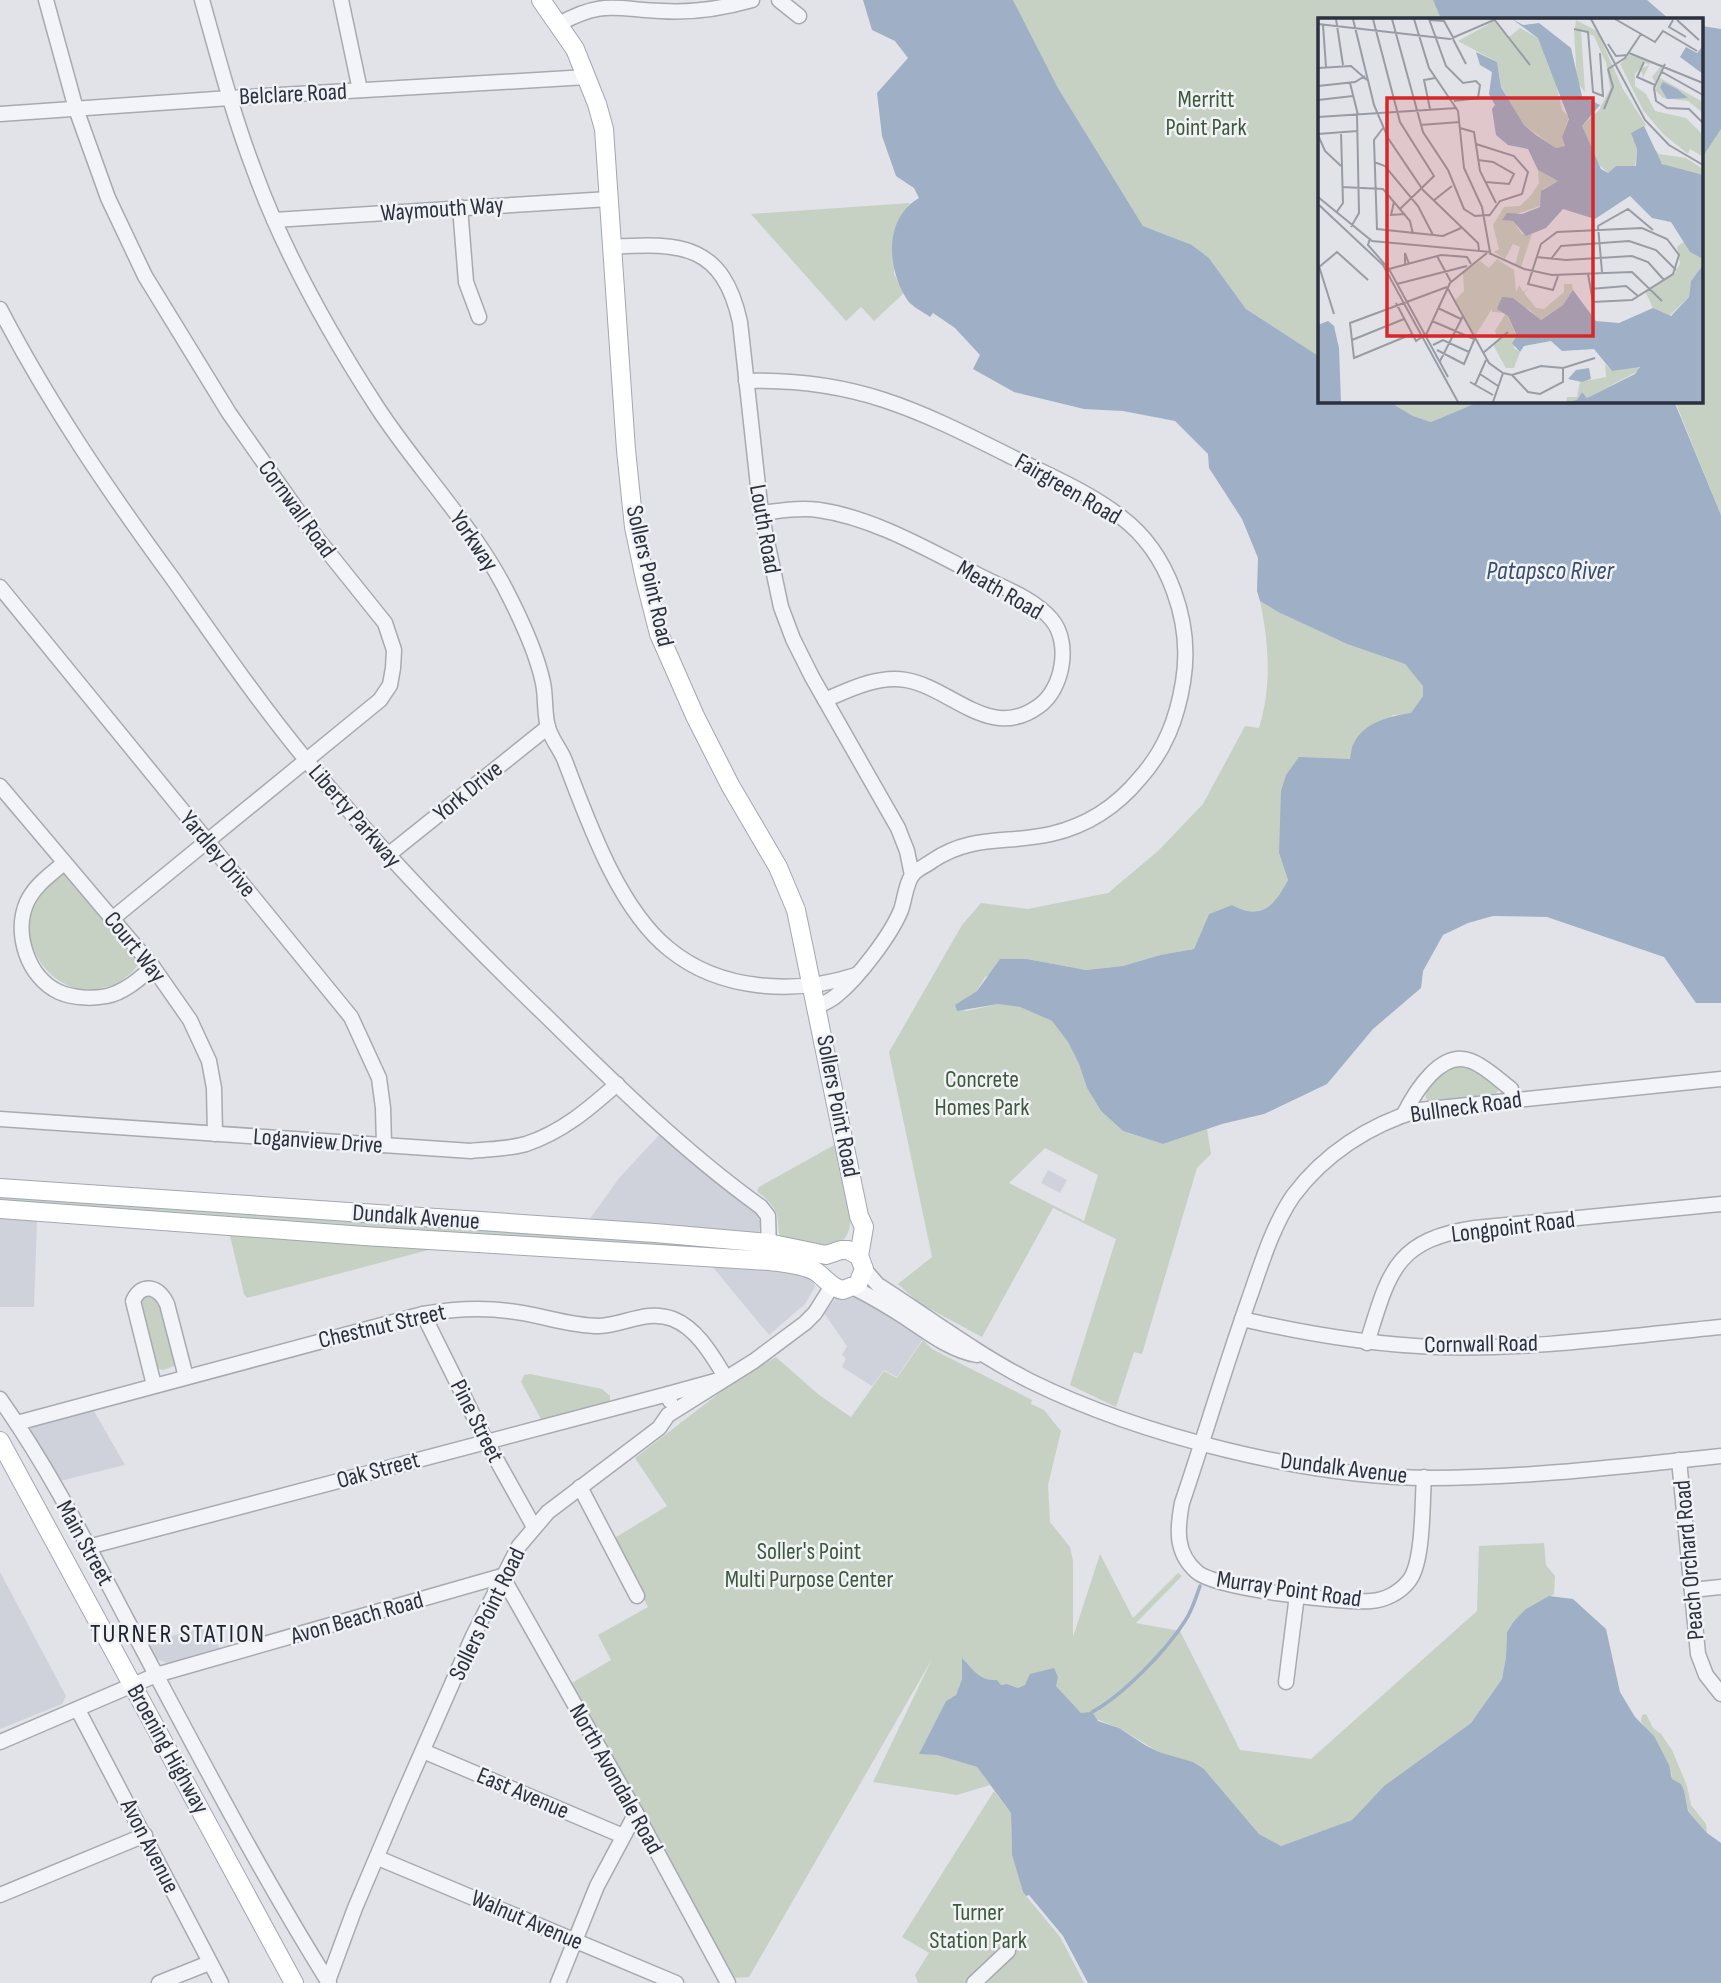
<svg xmlns="http://www.w3.org/2000/svg" width="1721" height="1983" viewBox="0 0 1721 1983" font-family="'Sofia Sans Condensed',sans-serif">
	<rect width="100%" height="100%" fill="#e1e3e8"/>
	<g fill="#cfd2da">
		<polygon points="661,1133 755,1211 761,1223 759,1232 751,1236 589,1220 620,1177"/>
		<polygon points="1048,1170 1067,1180 1060,1193 1041,1183"/>
		<polygon points="0,1217 37,1221 34,1307 0,1307"/>
		<polygon points="707,1260 812,1275 815,1287 805,1304 769,1335"/>
		<polygon points="856,1292 924,1337 897,1377 884,1370 872,1386 842,1367 846,1358 842,1355 847,1346 824,1313 839,1294"/>
		<polygon points="91,1406 125,1465 60,1481 28,1425"/>
		<polygon points="0,1572 66,1696 62,1704 0,1729"/>
		<polygon points="206,1626 220,1649 167,1663 156,1659 145,1644"/>
	</g>
	<g fill="#c6d1c3" fill-rule="evenodd">
		<polygon points="1013,0 1433,0 1441,19 1320,19 1320,357 1246,309 1209,258 1192,245 1143,226 1058,88"/>
		<polygon points="1721,129 1721,515 1675,401 1702,401 1702,158"/>
		<polygon points="910,203 897,224 894,274 904,293 874,321 861,307 846,321 751,214"/>
		<polygon points="1388,401 1481,401 1431,422 1413,416"/>
		<path d="M1260 601 1278 612 1347 644 1405 664 1423 685V696L1411 714 1393 715 1350 759H1327L1279 853 1288 880C1274 906 1262 921 1232 905L1209 914 1194 949 1160 955 1123 966 1086 970 1027 959 985 977 977 991 955 1006 966 1011 998 1004 1020 1007 1052 1021 1068 1042 1079 1064 1087 1088 1101 1111 1123 1131 1163 1144 1207 1129 1211 1154 1197 1168 1142 1354 1134 1352 1116 1407 1070 1385 1116 1239 1053 1208 982 1337 919 1303 898 1284 932 1257 889 1052 962 925 981 903 1028 909 1108 893 1158 851 1203 804 1245 726 1259 728C1272 686 1269 643 1260 601ZM1045 1148 1098 1175 1084 1221 1009 1183Z"/>
		<path d="M63 872 139 961C137 970 128 975 121 981 115 986 109 986 101 988 45 1001 4 923 45 883 49 878 57 875 63 872Z"/>
		<path d="M1459 1065 1472 1069 1497 1085 1498 1091 1493 1095 1431 1101 1426 1099C1425 1082 1444 1069 1459 1065Z"/>
		<path d="M836 1144C842 1167 860 1218 845 1238 842 1242 836 1246 832 1249L781 1239C777 1230 779 1224 777 1215 774 1205 764 1197 757 1191L759 1187Z"/>
		<polygon points="0,1195 759,1249 759,1253 0,1203"/>
		<polygon points="229,1232 436,1248 247,1298 244,1294"/>
		<polygon points="147,1292 158,1297 176,1357 174,1366 163,1370 153,1367 138,1296"/>
		<path d="M923 1340 932 1349 1032 1400 1031 1404 1044 1410 1061 1431 1048 1485 1050 1522 1070 1547 1073 1561V1637L1100 1554 1133 1618 1178 1573 1182 1576 1136 1623 1180 1631 1240 1750 1311 1759 1477 1611 1479 1546 1544 1543 1546 1565 1555 1576 1554 1594 1513 1621 1507 1632 1506 1657 1502 1679 1471 1723 1384 1786 1352 1820 1281 1846 1259 1834 1204 1769 1193 1762 1159 1752 1119 1728 1081 1713 1056 1686 1025 1685 1018 1688 1007 1684 1001 1685 997 1680C979 1681 974 1670 963 1659L962 1679 956 1695 946 1701 920 1753 937 1755 977 1767 990 1785 957 1795 873 1782 932 1659 749 1977 733 1978 572 1683 611 1660 598 1635 648 1607 613 1539 667 1506 635 1458 735 1381 776 1357 819 1395 851 1417 884 1371 897 1378Z"/>
		<polygon points="530,1374 602,1389 610,1396 610,1402 542,1421 521,1382 524,1375"/>
		<polygon points="1646,1714 1653,1728 1661,1734 1672,1750 1687,1786 1691,1805 1706,1824 1707,1833 1688,1810 1684,1790 1672,1779 1672,1774 1641,1721 1642,1715"/>
		<polygon points="994,1791 1011,1813 1012,1855 1023,1892 1060,1937 1084,1983 918,1983 915,1975 929,1953 902,1937"/>
	</g>
	<g fill="#9fafc5">
		<path d="M863 0H1013L1058 88 1143 226 1192 245 1209 258 1246 309 1320 357V401H1388L1413 416 1431 422 1481 401H1674L1721 515V1003H1696L1664 957 1547 917 1493 916 1468 923 1443 935 1423 971 1421 988 1373 1029 1327 1084 1264 1114 1222 1124 1163 1144 1123 1131 1101 1111 1087 1088 1079 1064 1068 1042 1052 1021 1020 1007 998 1004 957 1011 955 1005 977 991 1000 959H1027L1086 970 1123 966 1160 955 1194 949 1209 914 1232 905C1262 921 1274 906 1288 880L1279 853 1281 791 1286 775 1299 757 1350 759C1351 755 1351 747 1354 743 1364 722 1391 716 1411 713L1423 696V686L1405 664 1347 644 1278 612 1260 601 1257 591 1258 558 1242 519 1209 468 1208 454 1175 421 1123 411 1084 409 1014 392 973 369 980 355 955 328 933 313 930 317C923 312 913 307 908 301 887 270 883 219 919 198L914 188 896 176 882 136 877 93 908 58 895 41 872 30Z"/>
		<polygon points="1433,0 1647,0 1669,19 1441,19"/>
		<polygon points="1702,26 1721,29 1721,129 1702,158"/>
		<path d="M1549 1596 1573 1599 1606 1629 1620 1692 1635 1717 1654 1736 1669 1765 1672 1779 1681 1784 1684 1790 1688 1811 1707 1833 1721 1843V1983H1084L1060 1937 1023 1892 1012 1855 1011 1813 977 1767 937 1755 919 1754 946 1701 956 1695 962 1679V1658C974 1670 979 1681 997 1680L1001 1685 1007 1684 1018 1688 1025 1685 1030 1674 1054 1668 1058 1677 1056 1686 1081 1713 1092 1712 1098 1721 1119 1728 1145 1745 1159 1752 1193 1762 1204 1769 1259 1834 1281 1846 1352 1820 1384 1786 1471 1723 1502 1679 1506 1657 1507 1632 1513 1622 1526 1609Z"/>
	</g>
	<polygon fill="#e1e3e8" points="1029,1895 1063,1936 1088,1983 1084,1983 1060,1937 1026,1896"/>
	<g fill="none" stroke-linecap="round" stroke-linejoin="round">
		<path stroke="#9fafc5" stroke-width="3.5" d="M1092 1712C1122 1696 1166 1651 1185 1621 1192 1611 1196 1597 1200 1586"/>
		<defs>
			<g id="minor">
				<polyline points="46,0 76,109 108,198 145,276 229,413 316,537 385,623 394,650 393,668 390,685 380,700 112,919"/>
				<path d="M202 0C218 57 233 115 254 170 284 253 329 333 377 407 420 473 477 529 511 600 524 626 537 654 543 683 546 697 544 713 548 727 551 739 561 750 565 761 588 821 618 908 669 949 720 991 795 995 856 975"/>
				<polyline points="341,0 360,90"/>
				<polyline points="779,0 799,16"/>
				<path d="M559 24C602 0 615 9 661 11 691 13 724 8 752 0"/>
				<polyline points="0,114 230,98 587,77"/>
				<polyline points="460,207 466,282 479,317"/>
				<polyline points="274,220 609,199"/>
				<path d="M612 247C682 242 723 245 740 322L761 513 781 607 793 639 812 677 898 828 907 851 912 875"/>
				<path d="M0 309C49 404 110 493 173 579 216 640 259 703 307 761 380 850 460 933 543 1013 611 1080 683 1151 761 1207L768 1216 769 1250"/>
				<path d="M746 381C855 378 918 410 1012 457 1050 476 1087 491 1121 517 1169 553 1193 623 1183 682 1177 719 1165 750 1140 778 1117 806 1086 826 1051 834 1008 844 972 834 932 861 927 865 919 868 914 873 906 881 905 899 901 910 891 935 858 978 837 995 832 1000 824 1003 818 1006"/>
				<path d="M761 513C780 511 799 507 819 510 875 518 930 551 980 576 1004 588 1035 599 1052 620 1071 643 1063 689 1039 706 990 742 952 688 906 680 879 675 850 689 825 700"/>
				<polyline points="0,587 351,1017 379,1078 383,1108 384,1145"/>
				<polyline points="0,786 153,967 190,1020 209,1061 214,1088 215,1134"/>
				<polyline points="388,855 548,727"/>
				<path d="M64 863C50 875 35 885 27 902 13 933 28 978 59 992 73 998 92 999 107 996 125 992 139 979 153 967"/>
				<path d="M1404 1114C1415 1092 1441 1049 1471 1061 1485 1066 1499 1080 1511 1089L1513 1100"/>
				<path d="M0 1119 471 1151C489 1149 509 1149 526 1144 562 1132 589 1109 617 1084"/>
				<path d="M864 1269 878 1285C928 1317 977 1354 1030 1381 1142 1436 1306 1477 1430 1478 1527 1478 1625 1466 1721 1456"/>
				<path d="M854 1288C871 1296 887 1306 903 1316 926 1331 949 1350 977 1355"/>
				<polyline points="423,1314 486,1441 534,1527"/>
				<path d="M1242 1319C1307 1334 1371 1345 1438 1347 1532 1350 1627 1336 1721 1327"/>
				<path d="M1367 1343C1389 1273 1394 1240 1475 1228L1721 1204"/>
				<path d="M154 1385 133 1301C142 1281 159 1287 167 1304L186 1377"/>
				<path d="M0 1399C49 1468 88 1546 127 1620 192 1742 256 1866 329 1983"/>
				<path d="M17 1423 423 1314C452 1309 479 1307 509 1311 539 1314 568 1326 599 1326 625 1325 646 1309 673 1319 698 1329 713 1357 726 1378L668 1394"/>
				<polyline points="1679,1460 1698,1654 1706,1675 1721,1694"/>
				<path d="M1424 1477C1422 1502 1424 1565 1408 1582 1399 1593 1385 1600 1371 1601 1341 1603 1217 1589 1197 1572 1175 1553 1177 1529 1182 1503 1205 1435 1225 1367 1249 1299 1261 1265 1272 1227 1293 1196 1324 1154 1369 1125 1419 1110L1721 1079"/>
				<polyline points="580,1487 637,1596"/>
				<polyline points="88,1547 668,1394 670,1401"/>
				<polyline points="502,1576 636,1813 728,1983"/>
				<polyline points="1692,1590 1721,1587"/>
				<polyline points="1286,1682 1297,1595"/>
				<polyline points="78,1710 221,1983"/>
				<polyline points="0,1742 156,1675 502,1576"/>
				<polyline points="423,1751 623,1836"/>
				<polyline points="378,1858 676,1983"/>
				<polyline points="0,1895 145,1835"/>
				<polyline points="328,1981 355,1908 400,1802 473,1636 519,1546 548,1512 659,1428 668,1415 754,1361 805,1323 815,1313 832,1286"/>
				<polyline points="159,1983 209,1963"/>
				<polyline points="558,1983 597,1886 636,1813"/>
				<polyline points="974,1983 1008,1951"/>
			</g>
			<g id="major">
				<polyline points="541,0 575,49 597,104 604,129 626,450 634,527 645,579 659,634 695,716 730,785 778,867 796,910 859,1216 864,1227 859,1256"/>
				<path d="M0 1188 655 1233 768 1243 826 1255 841 1250H848L859 1256 864 1269 858 1284 843 1290C830 1288 825 1277 815 1271 801 1264 785 1263 770 1261L364 1236 0 1209"/>
				<polyline points="0,1441 294,1983"/>
			</g>
		</defs>
		<use href="#minor" stroke="#a7aab2" stroke-width="17"/>
		<use href="#major" stroke="#a1a7b3" stroke-width="20"/>
		<use href="#minor" stroke="#f3f4f7" stroke-width="14"/>
		<use href="#major" stroke="#fff" stroke-width="18"/>
	</g>
	<g text-anchor="middle" dominant-baseline="central" stroke-width="5" stroke-linejoin="round" paint-order="stroke">
		<g font-size="24" fill="#2b313e" stroke="#f0f2f6">
			<text transform="translate(293 94) rotate(-3)">Belclare Road</text>
			<text transform="translate(442 209) rotate(-4)">Waymouth Way</text>
			<text transform="translate(1068 489) rotate(30)">Fairgreen Road</text>
			<text transform="translate(297 509) rotate(54)">Cornwall Road</text>
			<text transform="translate(765 529) rotate(80)">Louth Road</text>
			<text transform="translate(474 541) rotate(56)">Yorkway</text>
			<text transform="translate(650 576) rotate(77)">Sollers Point Road</text>
			<text transform="translate(1000 590) rotate(30)">Meath Road</text>
			<text transform="translate(468 791) rotate(-39)">York Drive</text>
			<text transform="translate(355 816) rotate(49)">Liberty Parkway</text>
			<text transform="translate(218 854) rotate(50)">Yardley Drive</text>
			<text transform="translate(135 947) rotate(51)">Court Way</text>
			<text transform="translate(838 1106) rotate(79)">Sollers Point Road</text>
			<text transform="translate(1466 1107) rotate(-8)">Bullneck Road</text>
			<text transform="translate(318 1141) rotate(4)">Loganview Drive</text>
			<text transform="translate(416 1217) rotate(4)">Dundalk Avenue</text>
			<text transform="translate(1513 1227) rotate(-7)">Longpoint Road</text>
			<text transform="translate(382 1326) rotate(-13)">Chestnut Street</text>
			<text transform="translate(1481 1344) rotate(-1)">Cornwall Road</text>
			<text transform="translate(477 1421) rotate(63)">Pine Street</text>
			<text transform="translate(1344 1468) rotate(7)">Dundalk Avenue</text>
			<text transform="translate(378 1470) rotate(-15)">Oak Street</text>
			<text transform="translate(85 1543) rotate(61)">Main Street</text>
			<text transform="translate(1689 1560) rotate(-95)">Peach Orchard Road</text>
			<text transform="translate(1289 1589) rotate(8)">Murray Point Road</text>
			<text transform="translate(487 1614) rotate(-64)">Sollers Point Road</text>
			<text transform="translate(357 1618) rotate(-16)">Avon Beach Road</text>
			<text transform="translate(168 1749) rotate(61)">Broening Highway</text>
			<text transform="translate(616 1779) rotate(61)">North Avondale Road</text>
			<text transform="translate(523 1793) rotate(23)">East Avenue</text>
			<text transform="translate(150 1846) rotate(63)">Avon Avenue</text>
			<text transform="translate(527 1920) rotate(23)">Walnut Avenue</text>
		</g>
		<g font-size="24" fill="#3e5939" stroke="#f0f2f6">
			<text x="1206" y="99">Merritt<tspan x="1206" dy="28">Point Park</tspan></text>
			<text x="982" y="1079">Concrete<tspan x="982" dy="28">Homes Park</tspan></text>
			<text x="809" y="1551">Soller's Point<tspan x="809" dy="28">Multi Purpose Center</tspan></text>
			<text x="978" y="1912">Turner<tspan x="978" dy="28">Station Park</tspan></text>
		</g>
		<g font-size="26" font-style="italic" fill="#394e6e" stroke="#f0f2f6">
			<text x="1550" y="571">Patapsco River</text>
		</g>
		<g font-size="26" letter-spacing="2" fill="#1d222f" stroke="#f0f2f6">
			<text x="178" y="1634">TURNER STATION</text>
		</g>
	</g>
	<g transform="translate(1318 18)">
		<rect width="385" height="385" fill="#e1e3e8"/>
		<path d="M258 2 279 13 305 71 328 107 315 117 319 131 317 149 298 148 290 155 275 141 264 108 281 92 292 71 288 45 276 18 257 10ZM176 3 191 19 202 10 220 20 234 46 244 92 251 99 244 119 247 128 238 130 206 107 183 68 179 44 140 23ZM256 12H263L267 74 259 64ZM311 37 345 47 337 65 334 59 343 48 332 45 325 60 323 51 331 47 327 44 317 56V68L328 76 337 93 368 100 385 117V144L384 138 372 131 370 136 345 116 325 92 302 46ZM342 60 385 84V95L370 83 345 80 337 72ZM333 127 341 136 368 140 385 151V157L354 152 337 140ZM220 152 240 163 225 171 222 188 184 201 195 203 204 216H214L203 249 197 247 202 229 195 226 187 241 176 234 181 231 175 207 186 189 202 188 213 177 221 165ZM365 224 385 241V247L373 263 371 279 351 298 335 290 327 273 357 255 362 245 359 229ZM179 241 196 252 198 274 201 267 205 274 211 270 206 275 218 290 226 291 246 274V266H254L255 272 245 287 222 302 212 292 185 280 180 290 188 295 174 294V291L157 318 137 282 146 273 145 255 162 243 171 250ZM188 295 199 319 196 330 202 334 196 350H188L175 327 180 321 177 313ZM287 346 294 353 319 347 322 352 275 377 269 380 264 374 259 383 248 384 249 379H259L262 364 288 359Z" fill="#c6d1c3"/>
		<path d="M194 1 205 7 221 5 253 30 264 78 282 87 264 108 283 151 290 155 298 148H318L319 131 313 115 326 108 344 146 385 157V241L372 234 353 204 334 200 312 178 277 201 245 191 228 210 208 218 195 203 184 202 189 195 204 196 222 189 223 173 240 163 220 152 210 131 190 127 178 117 174 91 177 87 171 76 174 54 162 47 158 34 179 44 183 69 206 107 218 117 238 130 247 128 244 119 251 101 220 20ZM385 28V56L362 39 368 29 379 35ZM345 64 359 71 370 80 349 81 342 69ZM385 247V384H250L259 382 264 374 269 380 317 356 322 349 294 353 276 331 244 333 233 323 206 328 202 334 194 325 199 318 190 298 179 291 184 279 195 280 223 302 245 287 255 272 278 303 301 305 335 290 353 298 371 279 373 263ZM10 303 16 308 21 330 23 384H0V307ZM271 350 273 361 264 364 250 361 258 352Z" fill="#9fafc5"/>
		<path fill="none" stroke="#989ca4" stroke-width="2" d="M18 1 25 47M35 1 56 87 70 120 105 172 160 225 161 232M55 1 82 104 116 158 82 191M74 1 105 114 130 152 146 191 157 198 171 197M111 1 128 48 145 65 158 63 162 67 160 80 136 83M176 1 212 47M273 1 327 102 351 127 385 147M297 1 337 24 345 13 379 33M111 2 126 3 136 21M355 2 351 9 368 19M359 2 381 22M0 6 132 21 176 2M5 7 8 49M256 11 270 14 275 74 285 78 282 35M135 21 148 46M290 26 298 38 310 37M311 35 385 65M326 44 319 59 337 67M347 46 336 70 338 83 349 90 371 91 385 105M0 50 33 48 49 62M290 51 307 40 323 16M344 54 385 77M32 65 40 97M0 68 37 64 47 58M0 82 35 78M112 91 106 62 117 60M286 91 295 69 290 51M0 99 139 90M102 107 142 104M65 110 56 122 59 211 125 218 143 210M142 110 156 114 162 153 178 185M0 116 39 113M0 117 7 133 23 148M158 126 196 138 210 154 204 176 182 183 171 198M160 142 175 144 196 156 191 166 168 164M56 144 67 148 100 188 115 217M24 169 65 171 92 203 95 216M0 179 54 223 172 234 164 189 146 150 140 93 111 50 96 1M115 183 134 168M76 184 73 197 87 196M1 187 65 247 140 384M18 195 25 185 23 114M33 209 41 195 39 97M52 220 50 227 71 251 130 359M171 235 206 251 234 257 314 254 344 283M119 238 133 264M218 239 248 242 314 238 330 244 346 262M233 241 243 228 311 223 338 232 358 252M0 245 16 296M87 247V235L91 246M0 250 19 234 50 262M71 251 123 237 149 239 153 246M284 254 280 208 310 191 335 212M240 258 235 272 210 266 223 226 239 214 324 210 349 221 361 237 355 256 314 282 275 284 270 256M79 266 149 248M129 269 171 345 185 355 194 357 223 348 245 350 277 340M272 271 308 268 320 278M78 285 98 323 104 319M120 290 143 301M114 303 156 321M94 316 36 340 32 305 129 269M108 317 132 265 169 235M34 322 86 301M115 327 125 322 151 334M119 332 146 346 157 320M165 335 190 314M122 343 145 298M162 356 180 368M194 357 210 374 222 376 245 364V350M152 364 175 377M157 367 168 342M175 384 185 355"/>
		<path fill="#d62828" fill-opacity="0.15" stroke="#d62828" stroke-width="3.5" d="M69 80H275V318H69Z"/>
		<rect width="385" height="385" fill="none" stroke="#2b313e" stroke-width="3.5"/>
	</g>
</svg>
